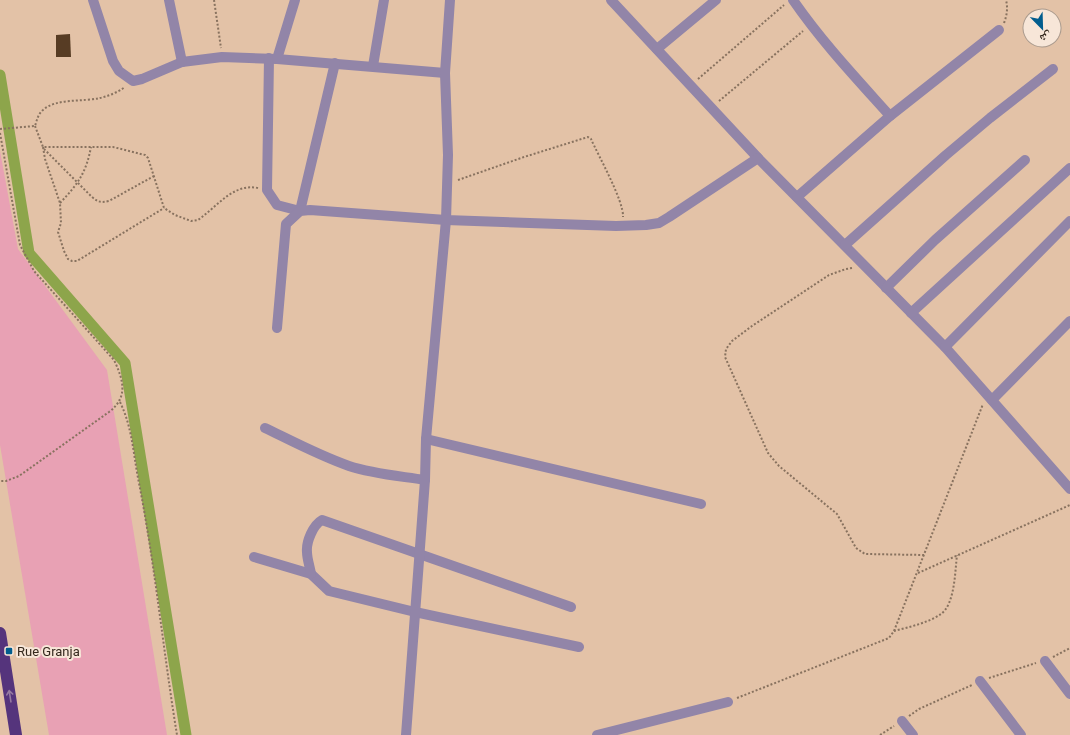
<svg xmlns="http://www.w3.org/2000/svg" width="1070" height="735" viewBox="0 0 1070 735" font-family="Roboto,'Noto Naskh Arabic',sans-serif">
	<rect width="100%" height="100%" fill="#e3c2a7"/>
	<polygon fill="#e8a1b4" points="0,151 18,249 107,370 167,735 49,735 0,445"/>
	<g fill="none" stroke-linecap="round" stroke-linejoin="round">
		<polyline stroke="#8da54b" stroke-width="11" points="0,75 29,253 125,363 186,735"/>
	</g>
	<polygon fill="#573c24" points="70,34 71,57 56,57 56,35"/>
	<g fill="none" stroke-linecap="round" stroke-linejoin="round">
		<g stroke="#88725f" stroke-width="2" stroke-dasharray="2 2" stroke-linecap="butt">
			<polyline points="214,0 221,48"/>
			<path d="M1004 23C1007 15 1008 8 1006 0"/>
			<polyline points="698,79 784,5"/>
			<polyline points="719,101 803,31"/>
			<path d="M35 126 43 147H113L145 155 148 158 164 208 175 215 191 221 198 220 202 217C219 204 235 183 258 188"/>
			<path d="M0 129 35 126C37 120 38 114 43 110 56 98 83 102 100 98 109 96 118 92 125 87"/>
			<path d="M0 133 20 245 34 271 114 360C123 379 129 397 109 412L19 476 6 481H0"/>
			<polyline points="43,147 45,159 60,203 61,223 58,232 64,251 68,259 72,261 77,261 164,208"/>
			<path d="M44 149 92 197C98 202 101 203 109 201L154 176"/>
			<path d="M458 180 524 157 588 137 591 139C598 155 624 201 623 217"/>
			<path d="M60 203C78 184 86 173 91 147"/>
			<polyline points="852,268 846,269 829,275 752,326 732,341 726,349 725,357 768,453 779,466 837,514 856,548 865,554 924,555"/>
			<path d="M120 402C132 427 133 451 138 478 155 563 163 650 177 735"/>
			<polyline points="918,573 1070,505"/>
			<path d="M894 631C909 627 928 623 941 614 955 604 955 571 957 555"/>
			<polyline points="1053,657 1070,648"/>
			<polyline points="989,678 1036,663"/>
			<polyline points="737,698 889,638 894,631 983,404"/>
			<polyline points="909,716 919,709 972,685"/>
			<polyline points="880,735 894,726"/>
		</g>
		<g stroke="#9285a8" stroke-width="10">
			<polyline points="93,0 113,61 119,71 133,81 142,79 182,62 222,57 277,59 445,73"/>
			<polyline points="169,0 182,62"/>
			<polyline points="611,0 758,158 945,347 1070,489"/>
			<path d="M793 0C822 42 856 78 890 116"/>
			<polyline points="657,49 716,0"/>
			<polyline points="269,58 267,190 277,205 300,211 335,63"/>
			<polyline points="277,59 295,0"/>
			<polyline points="373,66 384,0"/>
			<polyline points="797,197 890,116 999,30"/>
			<polyline points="845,245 946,155 990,118 1053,69"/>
			<polyline points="886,288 935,240 1025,160"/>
			<polyline points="911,313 1070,168"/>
			<polyline points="277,328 286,224 300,211 310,210 446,220 616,226 646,225 659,223 669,217 758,158"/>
			<polyline points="945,347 1070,221"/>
			<polyline points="992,400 1070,321"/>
			<path d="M265 428C292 441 320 456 349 466 373 474 400 476 425 480"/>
			<polyline points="426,439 701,504"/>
			<polyline points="254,557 311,574 329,591 415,612 579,647"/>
			<path d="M311 574C310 567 307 559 307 552 306 542 313 525 322 520L571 607"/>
			<polyline points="1045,661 1070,694"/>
			<polyline points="980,681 1021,735"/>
			<polyline points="902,721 913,735"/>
			<polyline points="406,735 425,480 426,439 446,220 448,155 445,73 450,0"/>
			<polyline points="597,735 728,702"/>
		</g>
		<polyline stroke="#55347c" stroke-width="12" points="0,633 16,735"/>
	</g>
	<defs><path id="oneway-shaft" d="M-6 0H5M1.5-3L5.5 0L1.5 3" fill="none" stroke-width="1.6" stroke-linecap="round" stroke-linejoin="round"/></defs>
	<use stroke="#967ba1" href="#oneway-shaft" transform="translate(10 696) rotate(-99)"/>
	<rect fill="#025d8e" stroke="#f7e6d8" stroke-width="1.5" x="5" y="647" width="8" height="8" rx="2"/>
	<g text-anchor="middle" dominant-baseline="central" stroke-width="4" stroke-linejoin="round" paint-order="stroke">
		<g font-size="13" fill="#34281d" stroke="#f7e6d8" text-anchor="start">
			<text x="17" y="651">Rue Granja</text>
		</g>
	</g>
	<g transform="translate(1042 28) rotate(157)"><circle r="19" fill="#f7e6d8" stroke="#a99a8d"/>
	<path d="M0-3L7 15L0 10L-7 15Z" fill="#025d8e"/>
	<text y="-6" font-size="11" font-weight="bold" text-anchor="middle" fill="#34281d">ش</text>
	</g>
</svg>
